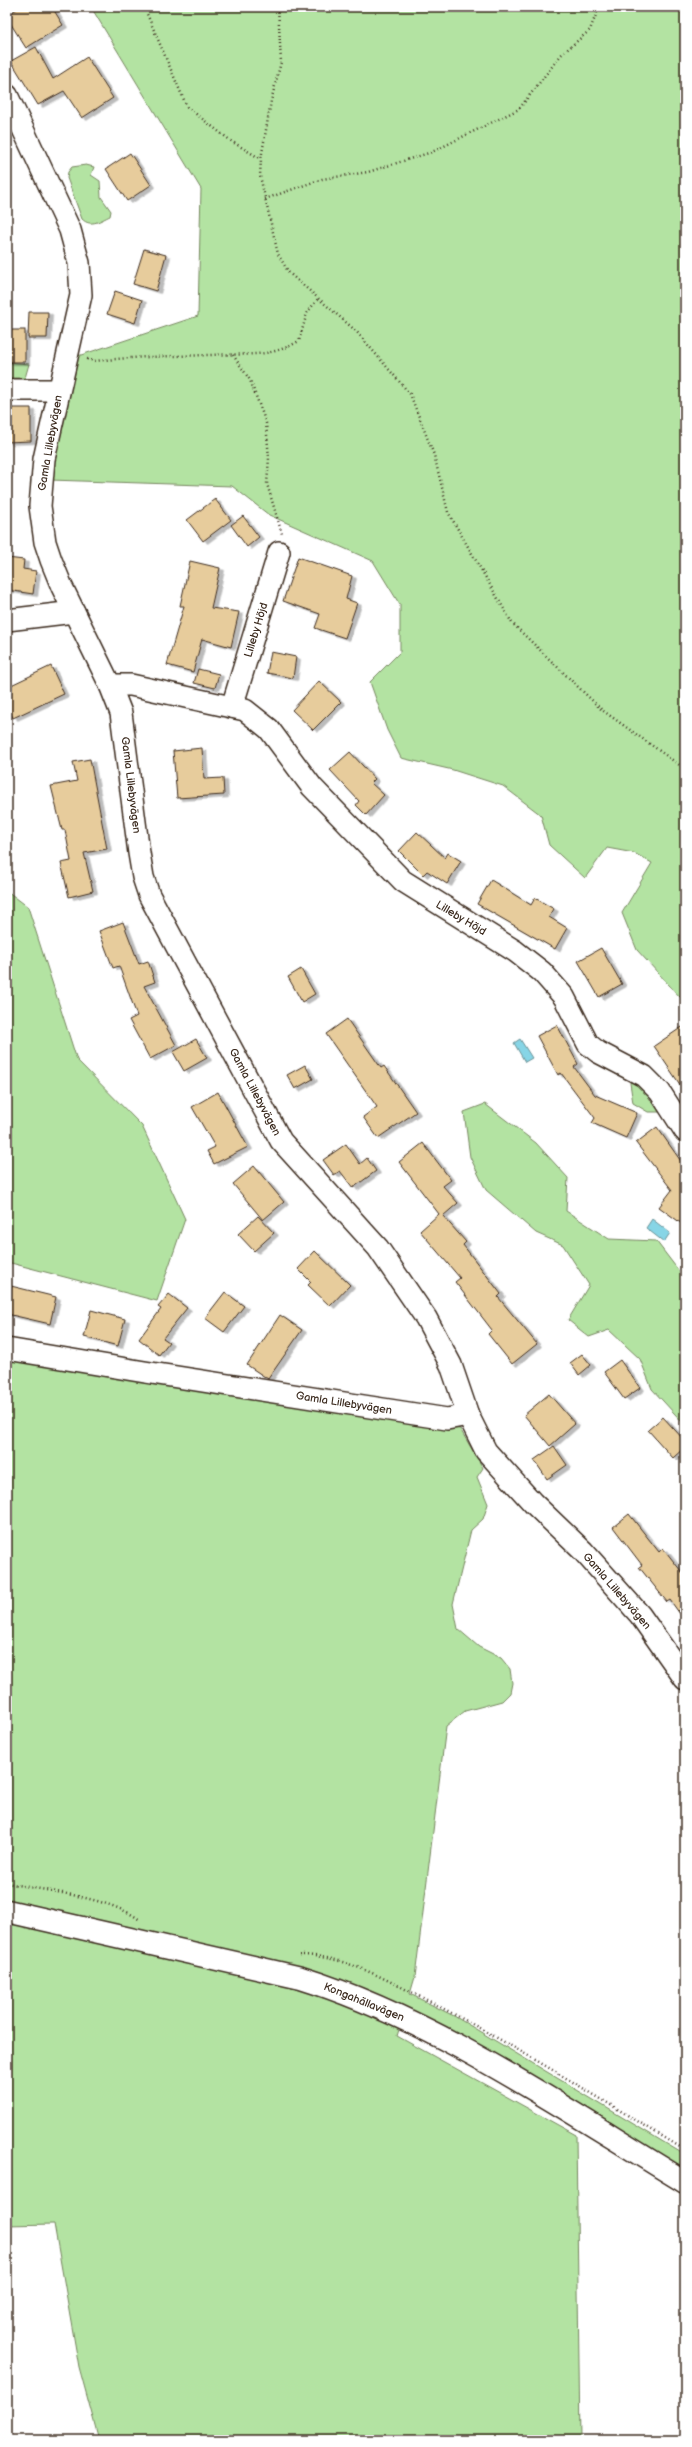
<svg xmlns="http://www.w3.org/2000/svg" width="692" height="2447" viewBox="0 0 692 2447" font-family="'Balsamiq Sans',sans-serif">
	<defs>
		<filter id="shadow"><feDropShadow dx="4.5" dy="2.5" stdDeviation="0" flood-color="#0004"/></filter>
	</defs>
	<rect width="100%" height="100%" fill="#fff"/>
	<filter id="ink" filterUnits="userSpaceOnUse"><feTurbulence type="fractalNoise" baseFrequency=".025" numOctaves="2"/><feDisplacementMap in="SourceGraphic" scale="8" xChannelSelector="R" yChannelSelector="G"/><feConvolveMatrix kernelMatrix="1 2 1 2 8 2 1 2 1" color-interpolation-filters="sRGB"/></filter>
	<g filter="url(#ink)">
		<g fill="#b3e3a2" stroke="#778660">
			<polygon points="91,7 685,7 685,999 680,997 637,950 622,913 652,863 634,853 607,848 585,878 549,845 541,815 503,786 453,770 401,758 387,730 370,682 400,652 400,605 373,561 269,515 232,486 50,480 78,356 198,316 201,189"/>
			<path d="M86 165 94 167 91 175 100 181 101 197 111 211 110 216C101 220 91 228 82 219L67 178 68 172 72 167Z"/>
			<polygon points="7,362 29,364 25,378 7,378"/>
			<polygon points="7,891 28,907 77,1060 142,1126 185,1219 157,1301 7,1262"/>
			<polygon points="632,1074 653,1093 650,1100 662,1112 648,1112 633,1103 630,1083"/>
			<polygon points="485,1104 536,1143 568,1178 566,1211 609,1239 656,1241 685,1279 685,1425 652,1389 640,1359 609,1330 589,1337 568,1320 589,1285 563,1245 536,1233 486,1190 470,1157 464,1112"/>
			<polygon points="7,1354 460,1429 483,1468 477,1477 488,1504 483,1519 471,1530 453,1604 458,1629 479,1647 501,1658 510,1669 512,1683 510,1693 502,1701 465,1711 446,1726 415,1977 410,1994 454,2016 685,2155 685,2170 406,2008 397,2036 576,2135 580,2440 99,2440 79,2367 54,2224 7,2225"/>
		</g>
		<g fill="#87d5e6" stroke="#699196">
			<polygon points="520,1039 532,1058 525,1062 514,1043"/>
			<polygon points="652,1219 670,1233 664,1242 646,1228"/>
		</g>
		<g fill="#e7cc9c" stroke="#3b2a1e" filter="url(#shadow)">
			<polygon points="20,7 52,7 63,25 26,48 7,18 7,15"/>
			<polygon points="36,47 53,79 87,57 113,98 82,118 64,91 38,105 11,61"/>
			<polygon points="130,153 151,185 127,201 106,169"/>
			<polygon points="144,249 166,255 156,291 133,284"/>
			<polygon points="115,291 142,300 135,323 107,314"/>
			<polygon points="29,312 48,312 47,338 28,338"/>
			<rect x="7" y="330" width="18" height="32"/>
			<polygon points="10,408 31,408 31,441 7,442 7,425 11,425"/>
			<polygon points="215,499 231,520 203,541 187,520"/>
			<polygon points="243,516 259,537 247,547 231,525"/>
			<polygon points="298,557 352,576 346,599 357,603 345,638 315,628 320,614 283,601"/>
			<polygon points="7,558 24,560 23,569 36,571 33,594 7,590"/>
			<polygon points="190,561 220,568 211,608 239,612 231,647 202,639 193,672 167,665 184,606 180,606"/>
			<polygon points="271,652 296,657 293,678 267,673"/>
			<polygon points="51,666 64,694 13,718 7,705 7,687"/>
			<polygon points="198,669 219,674 215,688 194,683"/>
			<polygon points="319,681 341,702 313,730 292,710"/>
			<polygon points="202,748 204,779 223,778 224,795 177,798 173,751"/>
			<polygon points="350,752 375,779 371,783 384,795 366,815 356,805 359,801 330,770"/>
			<polygon points="90,759 107,849 84,853 93,891 69,897 61,863 71,861 65,830 62,830 51,786 77,781 73,762"/>
			<polygon points="417,832 445,858 448,853 461,861 447,884 427,871 423,875 399,851"/>
			<polygon points="491,880 531,905 535,898 554,909 549,917 567,928 555,949 477,904"/>
			<polygon points="123,922 139,964 148,961 155,982 144,986 176,1045 150,1059 129,1020 137,1016 119,966 113,968 99,931"/>
			<polygon points="601,948 622,984 599,997 578,961"/>
			<polygon points="301,969 315,994 302,1002 288,977"/>
			<polygon points="347,1019 381,1068 384,1066 416,1112 378,1138 363,1117 377,1107 326,1034"/>
			<polygon points="557,1025 578,1064 574,1067 595,1095 637,1113 626,1138 592,1123 595,1118 561,1073 558,1075 537,1036"/>
			<polygon points="685,1025 685,1092 654,1046"/>
			<polygon points="196,1039 207,1058 184,1071 173,1052"/>
			<polygon points="305,1065 313,1079 295,1089 287,1075"/>
			<polygon points="218,1092 248,1147 214,1164 207,1151 215,1147 192,1107"/>
			<polygon points="657,1127 685,1167 685,1226 659,1207 672,1190 636,1143"/>
			<polygon points="423,1143 451,1180 443,1186 458,1203 443,1216 466,1242 463,1245 501,1294 498,1297 537,1344 512,1364 488,1334 492,1330 455,1282 460,1278 420,1231 439,1214 399,1162"/>
			<polygon points="346,1144 360,1164 367,1158 376,1171 353,1188 340,1171 334,1175 323,1160"/>
			<polygon points="254,1166 284,1202 263,1220 233,1184"/>
			<polygon points="258,1216 274,1233 254,1251 238,1234"/>
			<polygon points="315,1251 350,1285 330,1306 308,1285 311,1282 298,1269"/>
			<polygon points="11,1286 56,1297 50,1324 7,1314"/>
			<polygon points="225,1292 244,1306 224,1332 205,1318"/>
			<polygon points="169,1294 187,1308 163,1338 169,1342 159,1355 139,1339 161,1309 158,1307"/>
			<polygon points="91,1310 125,1319 118,1346 84,1337"/>
			<polygon points="280,1315 302,1330 268,1379 247,1365"/>
			<polygon points="582,1354 591,1365 579,1375 570,1363"/>
			<polygon points="620,1360 640,1388 624,1399 604,1372"/>
			<polygon points="549,1394 575,1424 550,1446 524,1415"/>
			<polygon points="663,1417 685,1441 685,1447 673,1458 648,1430"/>
			<polygon points="554,1446 567,1465 547,1479 534,1460"/>
			<polygon points="629,1514 659,1552 663,1548 685,1576 685,1621 670,1600 667,1602 639,1567 642,1565 613,1527"/>
		</g>
		<g fill="none" stroke-linecap="round" stroke-linejoin="round">
			<defs>
				<g id="street">
					<polyline points="7,95 70,230 79,263 81,295 44,459 40,506 45,542 51,560 62,587 110,685 121,713 139,853 143,877 149,895 281,1141 378,1248 426,1318 451,1365 468,1415 486,1451 533,1503 583,1551 640,1615 685,1679"/>
					<polyline points="7,390 59,390"/>
					<polyline points="7,620 74,612"/>
					<polyline points="110,685 131,685 245,710 269,729 312,787 403,881 515,951 542,972 564,997 588,1044 598,1052 644,1076 660,1092 685,1131"/>
					<polyline points="232,707 279,552"/>
					<polyline points="7,1349 145,1372 447,1419 468,1415"/>
				</g>
				<path id="secondary" d="M7 1911 301 1978C436 2020 564 2109 685 2182"/>
			</defs>
			<use href="#street" stroke="#3b2a1e" stroke-width="24"/>
			<use href="#secondary" stroke="#3b2a1e" stroke-width="25"/>
			<g stroke="#3b2a1e" stroke-width="2.5" stroke-dasharray="1 3" stroke-linecap="butt">
				<polyline points="144,7 187,107 231,141 261,159"/>
				<polyline points="278,7 281,62 271,101 261,159 260,176 278,254 289,273 356,331 410,394 434,455 448,512 512,623 602,710 685,769"/>
				<polyline points="265,199 322,179 368,172 432,152 519,109 561,55 590,30 599,7"/>
				<polyline points="233,355 250,380 266,423 269,458 267,484 282,534"/>
				<path d="M87 359 94 361C133 357 172 356 210 355 245 353 268 359 299 341L307 313 317 300H320"/>
				<path d="M7 1883C46 1891 109 1897 140 1920"/>
				<path d="M299 1955C343 1955 385 1979 423 1998 513 2044 599 2098 685 2150"/>
			</g>
			<use href="#street" stroke="#fff" stroke-width="21"/>
			<use href="#secondary" stroke="#fff" stroke-width="22"/>
		</g>
	</g>
	<g text-anchor="middle" dominant-baseline="central" stroke-width="3.5" stroke-linejoin="round" paint-order="stroke">
		<g font-size="11" fill="#3b2a1e" stroke="#fff">
			<text transform="translate(50 443) rotate(-80)">Gamla Lillebyvägen</text>
			<text transform="translate(256 630) rotate(-73)">Lilleby Höjd</text>
			<text transform="translate(131 785) rotate(83)">Gamla Lillebyvägen</text>
			<text transform="translate(461 918) rotate(31)">Lilleby Höjd</text>
			<text transform="translate(255 1092) rotate(62)">Gamla Lillebyvägen</text>
			<text transform="translate(344 1403) rotate(9)">Gamla Lillebyvägen</text>
			<text transform="translate(617 1591) rotate(49)">Gamla Lillebyvägen</text>
			<text transform="translate(364 2002) rotate(22)">Kongahällavägen</text>
		</g>
	</g>
	<rect width="692" height="2447" fill="none" stroke="#fff" stroke-width="24"/>
	<rect x="12" y="12" width="668" height="2423" fill="none" stroke="#3b2a1e" stroke-width="1.5" filter="url(#ink)"/>
</svg>
